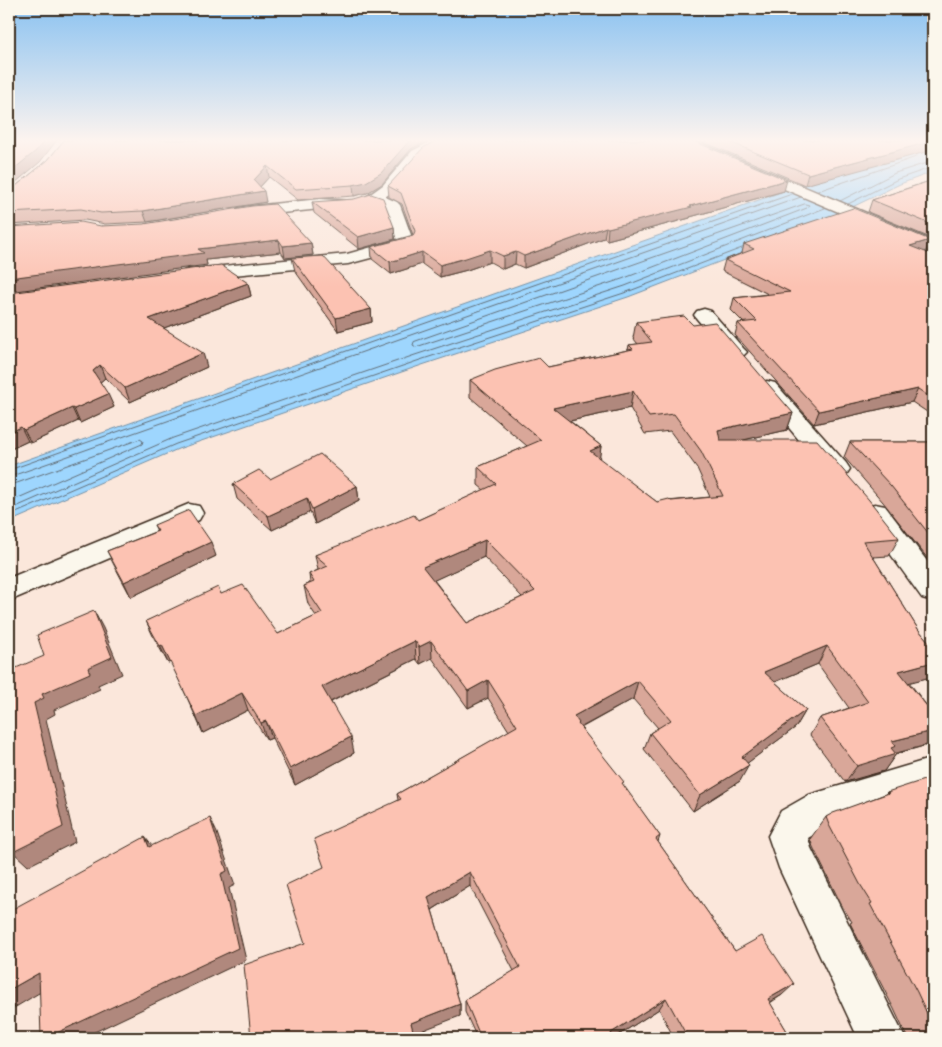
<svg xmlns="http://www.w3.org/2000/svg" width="942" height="1047" viewBox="0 0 942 1047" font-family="'Balsamiq Sans',sans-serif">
	<rect width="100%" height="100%" fill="#fbe7db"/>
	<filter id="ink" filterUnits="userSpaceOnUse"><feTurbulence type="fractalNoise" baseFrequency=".02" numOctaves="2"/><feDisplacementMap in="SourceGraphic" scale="10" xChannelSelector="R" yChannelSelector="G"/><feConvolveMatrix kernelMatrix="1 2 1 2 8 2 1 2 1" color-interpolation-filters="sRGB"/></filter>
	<g filter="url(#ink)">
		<polygon fill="#9ed6fe" stroke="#7691a4" points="928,140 933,140 933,172 900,184 815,225 628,297 419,366 178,449 9,522 9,466"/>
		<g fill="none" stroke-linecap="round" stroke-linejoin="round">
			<g stroke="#636f78" stroke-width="1">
				<polyline points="818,191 916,157"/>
				<polyline points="840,201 895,173 933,161"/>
				<polygon points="805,204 809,205 807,208 622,279 416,347 413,345 414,342"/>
				<polyline points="848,204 898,179 933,167"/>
				<polyline points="9,470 792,194"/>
				<polyline points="9,477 801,197"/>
				<polyline points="9,484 17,483 140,439 143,441 142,444 9,502"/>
				<polyline points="9,510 173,438 415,355 625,286 825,208"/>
				<polyline points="9,516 176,444 417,361 627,292 742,248"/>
			</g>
			<defs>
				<g id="minor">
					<polygon points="434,140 451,140 422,157 393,191 385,197 397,202 400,205 414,243 412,247 348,264 191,279 185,278 182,274 185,270 191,269 347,254 397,240 385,208 368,201 365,198 383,185 412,151"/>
					<polygon points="675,140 693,140 933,241 933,252 676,143"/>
					<polygon points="320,199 355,201 358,204 355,207 320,209 243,217 237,215 235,212 237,209 243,207"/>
					<polygon points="704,309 711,311 743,348 747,352 743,356 736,358 729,356 697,319 694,315 697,311"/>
					<polygon points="767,381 775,383 846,463 850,469 846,475 837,477 828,475 756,388 759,383"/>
					<polygon points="189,504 199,506 203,513 199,520 9,601 9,578"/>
					<polygon points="875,504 885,506 933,569 933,601 922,598 861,513 865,506"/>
					<polygon points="933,758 933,792 832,824 808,838 811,848 905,1038 858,1038 779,868 768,836 781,811 809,795"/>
				</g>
			</defs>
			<use href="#minor" stroke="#3b2a1e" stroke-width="3"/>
			<use href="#minor" fill="#fbf7ec" fill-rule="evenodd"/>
		</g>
		<g fill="#d9a799" stroke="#3b2a1e" fill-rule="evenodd">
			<polygon points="64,140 429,140 411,149 382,184 367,193 354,196 298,200 269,177 260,187 266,202 147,222 105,224 85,220 9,225 9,226 9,191 11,190 48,160"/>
			<polygon points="699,140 933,140 805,185"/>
			<polygon points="933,180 933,239 868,212 872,200"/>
			<polygon points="388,186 784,191 690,217 690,218 607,240 604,238 524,268 515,264 503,269 490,262 467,270 440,277 422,264 391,274 372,259 371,247 413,235 402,204 389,197"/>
			<polygon points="312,202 394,227 395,239 359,249 314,213"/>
			<polygon points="101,226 311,243 313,255 285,258 281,252 206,260 207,265"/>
			<polygon points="930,240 926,251 924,251 933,255 933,416 912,402 814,424 735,335 738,323 744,323 731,310 734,298 768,294 722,271 725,260 742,253 744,244"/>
			<polygon points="292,258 371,309 372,322 338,331 295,271"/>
			<polygon points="248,283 251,296 164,328 207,367 130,402 105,378 100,382 114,407 80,423 78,421 31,443 28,441 9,450 9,293"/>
			<path d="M636 322 693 325 793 413 787 430 743 440 899 538 889 556 873 557 918 629 933 647V673L931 677 909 682 933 714V741L931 744 896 754 884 771 845 782 810 735 820 718 849 708 818 664 775 682 806 710 796 727 747 763 740 781 693 811 644 749 650 733 658 728 633 699 581 728 660 836 658 842 735 951 782 995 770 1003 791 1038H674L659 1009 614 1038H477L465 1012V1000L514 971 470 886 432 910 460 1004V1016L305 943 324 867 398 800 397 794 509 731 488 698 468 708 432 658 420 664 416 659 331 702 354 753 295 785 272 738 267 740 248 710 203 733 171 662 168 663 154 638 146 621 221 594 278 634 316 616 308 604 304 586 310 583 309 574 318 570 315 555 418 520 484 490 478 485V467L527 446 470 397V380L548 367 628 350 629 345 638 344 633 338ZM630 408 645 434 670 431 697 468 710 497 657 502 599 459 601 446 570 421ZM484 557 522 597 467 623 434 580Z"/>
			<polygon points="850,442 933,442 933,559 928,559 883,502 844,457"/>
			<polygon points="270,479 357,486 359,501 315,524 310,512 272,530 237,499 233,484"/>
			<polygon points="154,525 216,556 131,597 114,565 107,551 157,531"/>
			<polygon points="933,786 933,1038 906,1038 907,1037 894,1009 850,923 852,922 841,904 813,847 810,839 826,817 885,794 887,792"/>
		</g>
		<g fill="#b0887d" stroke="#3b2a1e">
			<polygon points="45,140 57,140 40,162 9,188 9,173"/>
			<polygon points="410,140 429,140 411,149 382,184 367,193 354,196 353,185"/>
			<polygon points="933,141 933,150 805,185 808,174"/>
			<polygon points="267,166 269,177 256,191 254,180"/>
			<polygon points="787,180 784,191 690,217 690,218 607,240 608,228"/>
			<polygon points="264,191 266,202 147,222 143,211"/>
			<polygon points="394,227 395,239 359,249 358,237"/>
			<polygon points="606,227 604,238 524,268 524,256"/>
			<polygon points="279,240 281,252 206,260 207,265 9,292 9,278 198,249"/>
			<polygon points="930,240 926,251 906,257 910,246"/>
			<polygon points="311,243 313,255 285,258 283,246"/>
			<polygon points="490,250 490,262 467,270 440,277 440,265"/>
			<polygon points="422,252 422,264 391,274 390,262"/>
			<polygon points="516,252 515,264 503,269 503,256"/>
			<polygon points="248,283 251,296 153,332 149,319"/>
			<polygon points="371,309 372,322 338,331 336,318"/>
			<polygon points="203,353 207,367 130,402 125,388"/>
			<polygon points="100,365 105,378 98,384 93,371"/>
			<polygon points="918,389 912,402 814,424 819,411"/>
			<polygon points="633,391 630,408 551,425 553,408"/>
			<polygon points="108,394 114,407 80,423 74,409"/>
			<polygon points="72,408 78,421 31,443 24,430"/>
			<polygon points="793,413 787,430 713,447 718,430"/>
			<polygon points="21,427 28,441 9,450 9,433"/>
			<polygon points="601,446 599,463 590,451"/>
			<polygon points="357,486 359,501 315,524 312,509"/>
			<polygon points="307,498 310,512 272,530 268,516"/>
			<polygon points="485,540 484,557 424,585 423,567"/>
			<polygon points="211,542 216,556 131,597 124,582"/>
			<polygon points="94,611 103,628 122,674 98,685 100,689 54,710 55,714 46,719 75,842 28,866 13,852 34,703 42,694 88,668"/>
			<polygon points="415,641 416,659 326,704 322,687"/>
			<polygon points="431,641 432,658 420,664 419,647"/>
			<polygon points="162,645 171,662 168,663 160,646"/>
			<polygon points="827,646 818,664 756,690 764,672"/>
			<polygon points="933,662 933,673 931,677 888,688 899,671"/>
			<polygon points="488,680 488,698 468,708 468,691"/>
			<polygon points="638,681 633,699 578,729 574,716"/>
			<polygon points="242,693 248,710 203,733 196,716"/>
			<polygon points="806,710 796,727 734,773 742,757"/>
			<polygon points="266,721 272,738 267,740 261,723"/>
			<polygon points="933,731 933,741 931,744 889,755 896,754 884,771 845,782 857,766 892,741"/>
			<polygon points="351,737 354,753 295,785 290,769"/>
			<polygon points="749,765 740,781 693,811 700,795"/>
			<polygon points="210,818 217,833 235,885 229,888 246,960 82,1038 46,1038 221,874"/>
			<polygon points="145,837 156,851 149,847"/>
			<polygon points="470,872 470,886 430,911 428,897"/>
			<polygon points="39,973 54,984 9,1011 9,990"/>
			<polygon points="794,984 782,995 757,1010 768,999"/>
			<polygon points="666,998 659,1009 614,1038 608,1038 611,1033"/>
			<polygon points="460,1004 460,1016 413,1034 411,1023"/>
		</g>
		<g fill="#fcc2b2" stroke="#3b2a1e" fill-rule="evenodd">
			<polygon points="9,140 45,140 36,151 9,173"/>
			<polygon points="64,140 410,140 381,173 366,182 353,185 296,189 267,166 254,180 264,191 143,211 101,213 81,209 9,213 9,191 11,190 48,160"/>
			<polygon points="437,140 691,140 787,180 690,206 692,207 608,228 606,227 524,256 516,252 503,256 490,250 466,258 440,265 422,252 390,262 371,247 413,236 415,231 401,193 388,186 423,148"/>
			<polygon points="725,140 933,140 933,141 808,174"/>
			<polygon points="933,180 933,225 872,200"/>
			<polygon points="371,194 383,198 394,227 358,237 312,202 354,199"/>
			<polygon points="275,204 311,243 283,246 279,240 198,249 204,253 9,278 9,227 81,222 101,226 144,224 252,206"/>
			<polygon points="853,208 930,240 910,246 933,255 933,399 918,389 819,411 738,323 757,321 734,298 790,292 725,260 754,249 744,244"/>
			<polygon points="323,256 371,309 336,318 292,258"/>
			<polygon points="221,265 248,283 149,319 203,353 125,388 100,365 93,371 108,394 74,409 72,408 24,430 21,427 9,433 9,293"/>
			<path d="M684 316 693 325 715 322 793 413 718 430 720 440H817L869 500 899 538 863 541 918 629 933 647V662L899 671 933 714V731L892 741 896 746 891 748 896 754 857 766 820 718 868 702 827 646 764 672 806 710 742 757 749 765 700 795 650 733 671 720 638 681 574 716 579 723 578 724 624 782 622 783 660 836 656 839 735 951 762 936 794 984 768 999 791 1038H688L666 998 611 1033 613 1038H481L465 1000 520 967 470 872 428 897 460 1004 411 1023 415 1038H251L244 965 305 943 286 885 324 867 314 839 401 799 397 794 517 726 488 680 468 691 431 641 419 647 415 641 322 687 351 737 290 769 266 721 261 723 242 693 196 716 162 645 160 646 146 621 218 587 221 594 243 585 278 634 322 613 304 586 314 582 309 574 328 566 315 555 414 515 418 520 496 484 478 467 541 440 470 380 495 370 539 358 548 367 633 349 629 345 652 342 636 322ZM633 391 649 417 674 414 701 451 723 496 671 501 669 499 657 502 590 451 601 446 553 408ZM485 540 535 591 467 623 423 567Z"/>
			<polygon points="850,442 933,442 933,539 891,486"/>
			<polygon points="320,454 357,486 312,509 307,498 268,516 233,484 259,470 270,479"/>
			<polygon points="189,510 211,542 124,582 107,551 158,531 154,525"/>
			<polygon points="94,611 112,657 88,668 90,673 42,694 44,698 34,703 63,827 13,852 9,825 9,671 44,656 37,635"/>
			<polygon points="927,779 933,786 933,1031 930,1025 931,1022 917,992 870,904 872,903 860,884 829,825 826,817 833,813 889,793 887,792"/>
			<polygon points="210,818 227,871 221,874 238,948 46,1038 41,1038 39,973 9,990 9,911 145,837 149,847"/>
		</g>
	</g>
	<linearGradient id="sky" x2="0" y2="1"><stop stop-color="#8ac2f1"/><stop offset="0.49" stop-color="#fdf4ef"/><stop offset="1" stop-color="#fdf4ef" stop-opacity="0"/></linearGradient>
	<rect width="942" height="287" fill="url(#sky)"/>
	<rect width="942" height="1047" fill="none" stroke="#fbf7ec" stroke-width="30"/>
	<rect x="15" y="15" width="912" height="1017" fill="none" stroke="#3b2a1e" stroke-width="2" filter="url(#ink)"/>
</svg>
